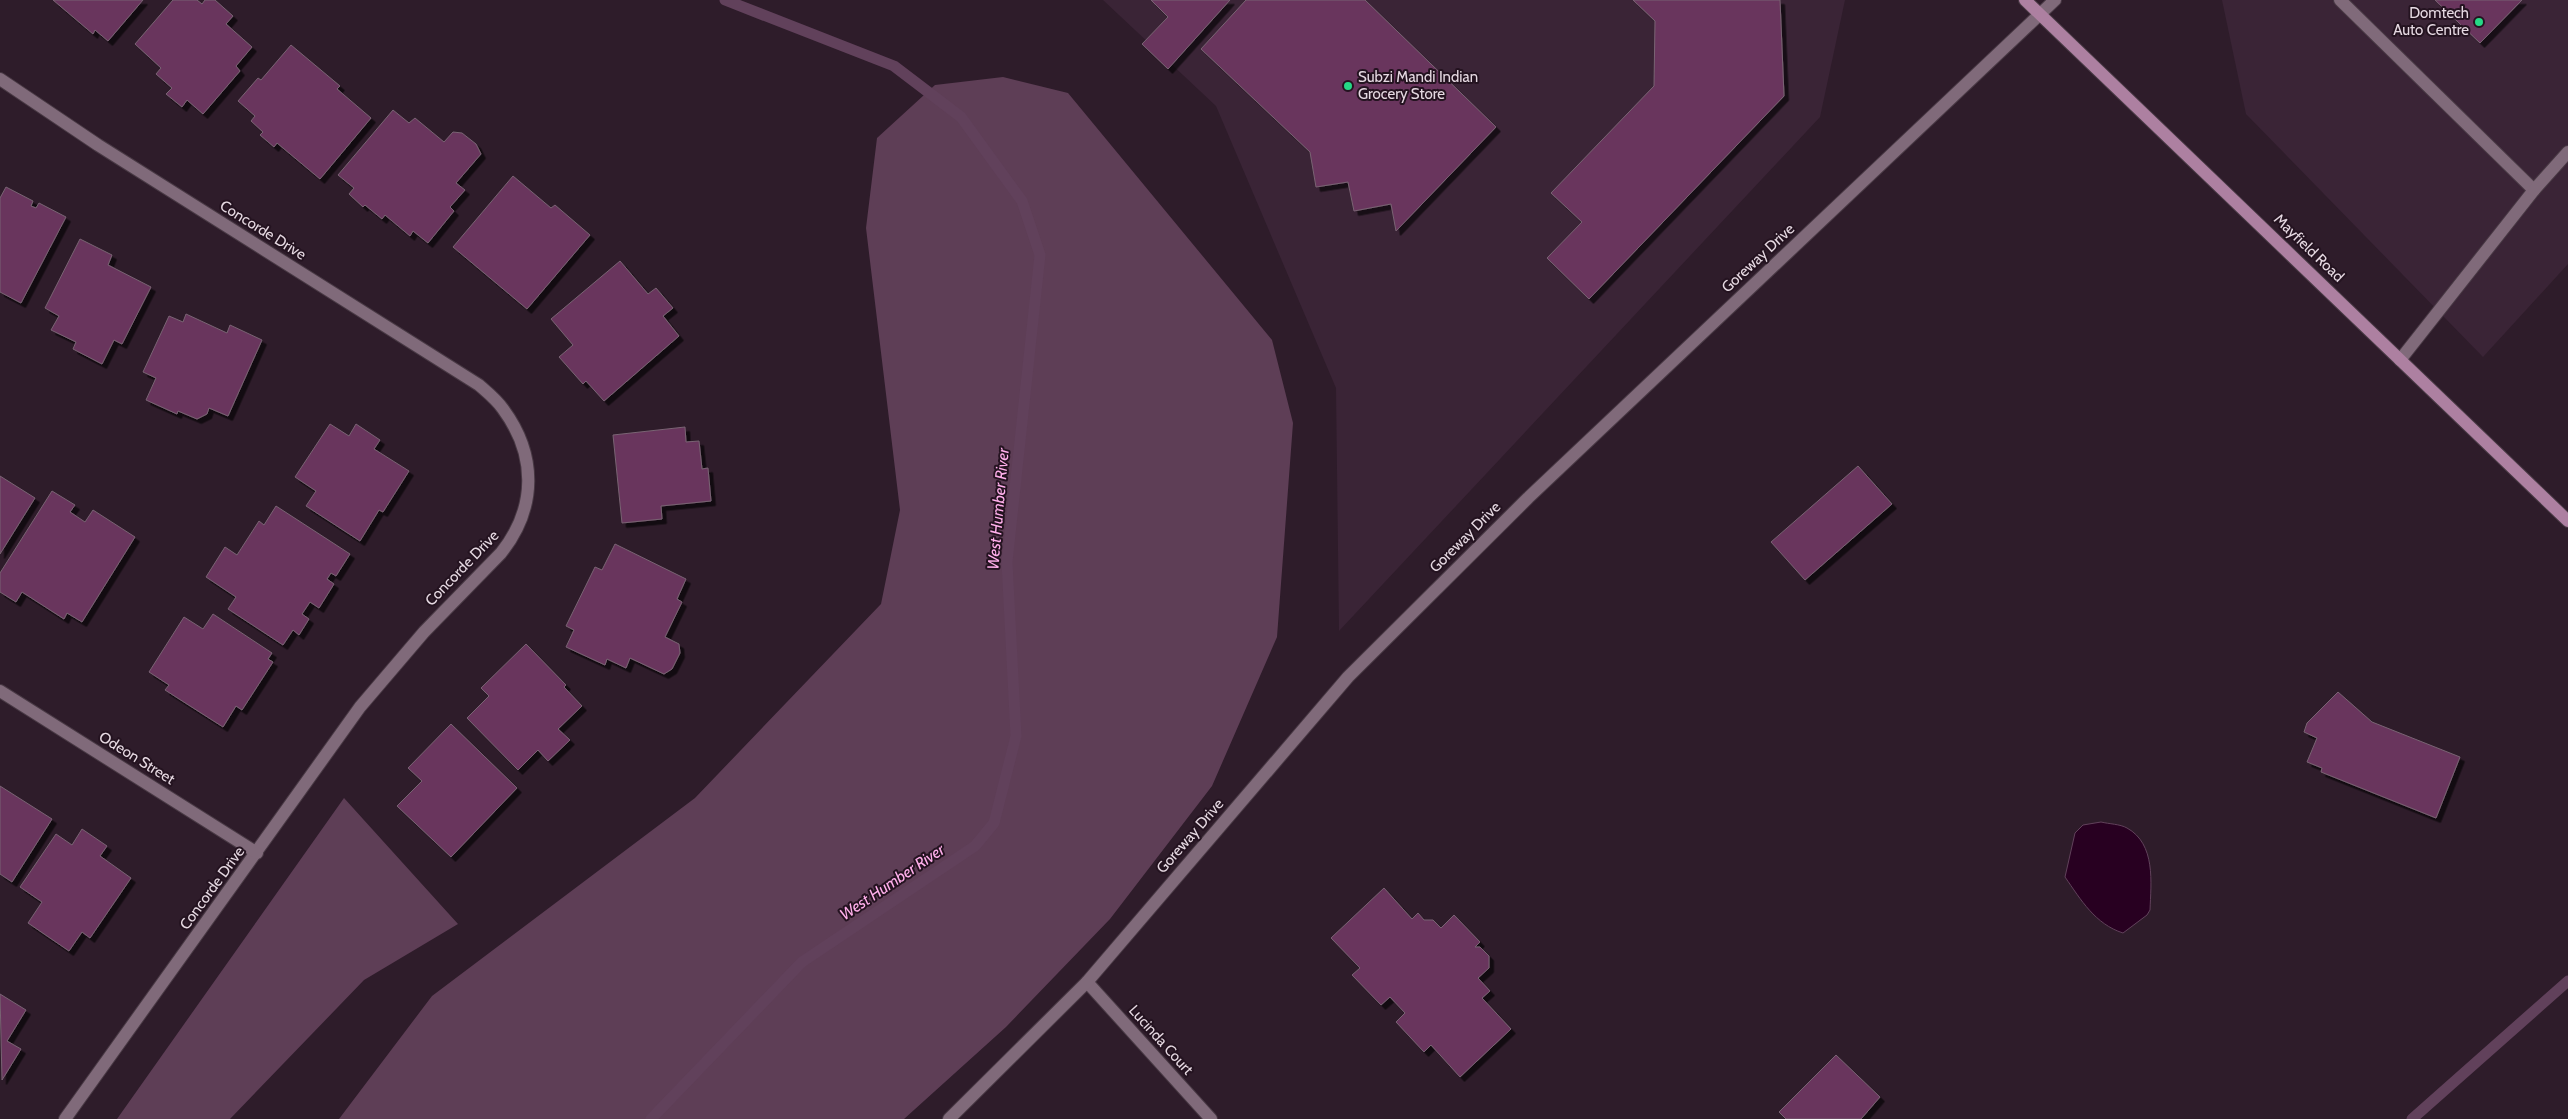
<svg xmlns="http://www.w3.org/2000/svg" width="2568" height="1119" viewBox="0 0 2568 1119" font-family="Cabin,sans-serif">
	<defs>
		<filter id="shadow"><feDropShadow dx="4.5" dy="4.5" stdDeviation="0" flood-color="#0009"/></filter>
	</defs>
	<rect width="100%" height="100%" fill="#2e1c2a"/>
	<g fill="#3a2436">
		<polygon points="1103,0 1845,0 1820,117 1339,631 1336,388 1216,106"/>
		<polygon points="2222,0 2568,0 2568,264 2483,357 2246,114"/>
	</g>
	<g fill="#5e3e56">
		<polygon points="1003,77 1068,93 1272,340 1293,423 1277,637 1212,786 1110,919 1006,1027 904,1119 339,1119 432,996 695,798 881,604 900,510 866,228 877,138 935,85"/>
		<polygon points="344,798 458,924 364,980 230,1119 117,1119"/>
	</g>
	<path fill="#280021" stroke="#61415b" d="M2101 822C2109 824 2120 824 2127 828 2156 844 2151 883 2150 910L2147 915 2123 933C2095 924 2081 900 2065 877L2075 833 2083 825Z"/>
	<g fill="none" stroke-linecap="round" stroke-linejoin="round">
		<g stroke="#61415b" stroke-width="11">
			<polyline points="651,1119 802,962 975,846 994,823 1016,736 1007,562 1040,255 1022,201 961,117 894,66 725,0"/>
			<polyline points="2412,1119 2568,981"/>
		</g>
	</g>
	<g fill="#69365d" stroke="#796373" filter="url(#shadow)">
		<polygon points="53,0 143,0 108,41 95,30 93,34"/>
		<polygon points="173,0 197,0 202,4 205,0 215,0 233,16 226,24 252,47 236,66 240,71 203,114 187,100 182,107 166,94 172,88 156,74 161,68 135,44"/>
		<polygon points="1151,0 1230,0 1168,69 1142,44 1168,17"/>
		<polygon points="1246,0 1365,0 1496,127 1396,231 1391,204 1354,211 1348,182 1316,187 1310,152 1201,49"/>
		<polygon points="1633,0 1780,0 1784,96 1589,299 1547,258 1582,222 1551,193 1654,86 1655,21"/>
		<polygon points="2435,0 2522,0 2480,43"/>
		<polygon points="291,45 340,86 337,89 371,118 320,179 277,143 274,147 260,135 263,132 251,121 255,116 238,101 258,78 261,80"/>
		<polygon points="393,110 409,123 415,118 444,142 453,132 462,133 476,144 481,154 456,183 465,190 450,207 454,211 428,243 413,231 410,236 385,215 382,219 365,205 363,207 349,194 354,188 338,175"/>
		<polygon points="513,176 551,208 555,205 590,235 527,309 453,247"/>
		<polygon points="6,187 33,201 31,206 36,208 39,203 66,217 21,303 0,292 0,198"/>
		<polygon points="80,239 112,255 108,265 151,287 122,344 114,340 102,364 73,349 76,342 51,330 59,316 45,308"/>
		<polygon points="620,261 648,294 656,288 673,308 663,316 679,336 604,401 586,381 583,384 559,357 573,345 551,319"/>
		<polygon points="186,314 227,333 230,325 262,340 228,416 209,408 207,414 197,419 178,411 177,414 146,400 156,378 143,372 169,316 183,322"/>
		<polygon points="330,424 349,436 356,424 380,440 374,449 409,471 383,512 379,510 360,541 306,506 316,491 295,477"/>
		<polygon points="685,427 686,442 699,441 702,469 708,468 711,501 661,506 662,519 622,523 613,435"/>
		<polygon points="1858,466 1892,504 1805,580 1771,542"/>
		<polygon points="0,476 35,498 0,554"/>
		<polygon points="52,491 75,505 70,512 85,522 93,510 135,537 82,622 67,613 64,619 22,592 16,602 0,592 0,573"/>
		<polygon points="276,506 350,554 336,576 331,573 327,579 334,584 319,608 310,602 302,614 309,619 299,635 293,630 283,645 228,609 236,597 206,577 225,547 237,555 259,521 264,525"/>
		<polygon points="615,544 686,579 677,599 682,602 665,637 679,644 680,653 672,669 664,674 630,658 626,668 607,659 605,665 566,647 574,630 566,626 595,567 602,570"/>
		<polygon points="213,614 272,653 268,659 273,662 242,710 236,706 223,727 165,690 169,685 149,672 184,617 203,629"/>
		<polygon points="526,644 566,685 564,687 582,706 558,729 570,740 548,761 538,750 518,770 467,718 489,696 481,688"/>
		<polygon points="2338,692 2372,722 2460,757 2436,818 2321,772 2322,768 2307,762 2317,738 2304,732 2307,723"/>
		<polygon points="451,724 517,788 451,857 397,806 422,781 408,768"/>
		<polygon points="0,786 52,819 12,882 0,874"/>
		<polygon points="82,829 107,846 100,856 131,878 90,938 82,932 69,951 28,923 42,902 20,887 56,834 72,845"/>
		<polygon points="1384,888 1412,919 1418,913 1424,920 1433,920 1441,928 1454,915 1480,942 1475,947 1480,947 1489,956 1489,968 1478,978 1490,991 1482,998 1511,1029 1460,1077 1431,1045 1424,1052 1396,1022 1405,1013 1390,997 1381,1005 1352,975 1360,968 1331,938"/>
		<polygon points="0,994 26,1010 7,1041 21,1049 2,1080"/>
		<polygon points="1836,1055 1880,1097 1861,1119 1786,1119 1779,1112"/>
	</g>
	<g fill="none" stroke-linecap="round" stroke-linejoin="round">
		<defs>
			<g id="minor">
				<polyline points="2340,0 2534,190 2400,360"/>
				<path d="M0 79 98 145 479 385C487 392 497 400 503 409 537 455 537 508 501 553L424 632 360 707 65 1119"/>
				<polyline points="2534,190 2568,152"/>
				<polyline points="0,691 257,853"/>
				<polyline points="1087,982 1211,1119"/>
				<polyline points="949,1119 1087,982 1348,677 1528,498 2055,0"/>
			</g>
			<polyline id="major" points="2025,0 2568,521"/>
		</defs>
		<use href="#minor" stroke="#483944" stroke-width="14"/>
		<use href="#major" stroke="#483944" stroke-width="14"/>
		<use href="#minor" stroke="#806a7a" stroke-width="12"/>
		<use href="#major" stroke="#ad80a1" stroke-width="12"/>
	</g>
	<g fill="#26d886" stroke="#241320" stroke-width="2">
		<circle cx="2479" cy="22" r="5"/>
		<circle cx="1348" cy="86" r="5"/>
	</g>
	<g text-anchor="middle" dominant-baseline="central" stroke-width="4" stroke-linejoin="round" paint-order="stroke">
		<g font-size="15" fill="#e6d9e2" stroke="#241320" text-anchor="end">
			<text x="2469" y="13">Domtech<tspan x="2469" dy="17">Auto Centre</tspan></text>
			<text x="1358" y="77" text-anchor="start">Subzi Mandi Indian<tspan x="1358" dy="17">Grocery Store</tspan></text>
		</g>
		<g font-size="15" fill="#e6d9e2" stroke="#241320">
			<text transform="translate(263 230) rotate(32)">Concorde Drive</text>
			<text transform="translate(2309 248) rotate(44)">Mayfield Road</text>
			<text transform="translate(1758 258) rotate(-43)">Goreway Drive</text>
			<text transform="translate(1465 537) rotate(-45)">Goreway Drive</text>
			<text transform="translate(462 568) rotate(-46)">Concorde Drive</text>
			<text transform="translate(137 758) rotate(32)">Odeon Street</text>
			<text transform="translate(1190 836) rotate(-49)">Goreway Drive</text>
			<text transform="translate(212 888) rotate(-54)">Concorde Drive</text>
			<text transform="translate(1161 1040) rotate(48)">Lucinda Court</text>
		</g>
		<g font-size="16" font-style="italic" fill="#ffafeb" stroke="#241320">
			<text transform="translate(998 509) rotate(-85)">West Humber River</text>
			<text transform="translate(892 882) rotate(-34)">West Humber River</text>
		</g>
	</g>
</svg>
